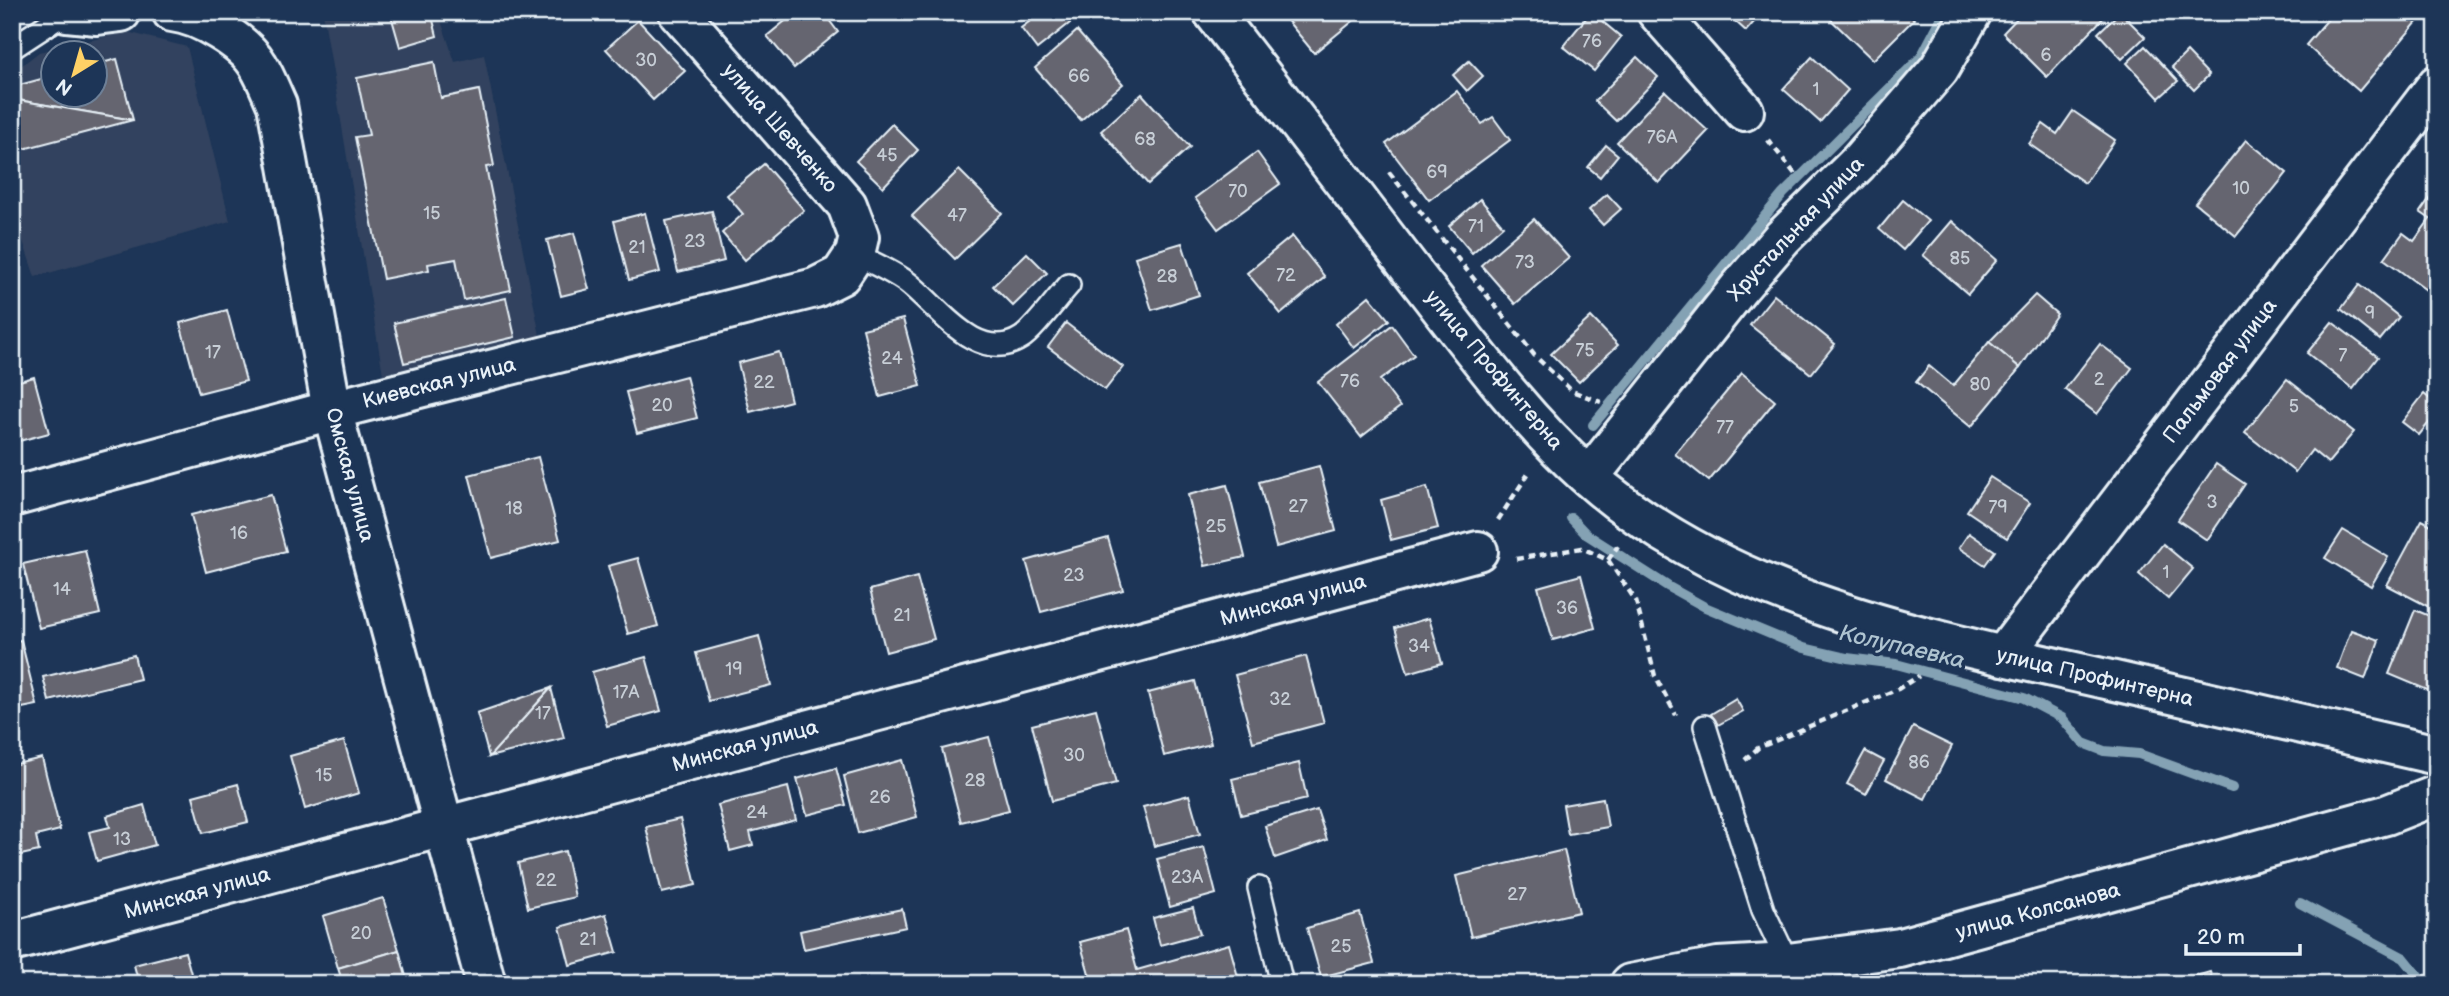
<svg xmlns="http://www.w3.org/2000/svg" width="2449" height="996" viewBox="0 0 2449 996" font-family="'Balsamiq Sans',sans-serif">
	<rect width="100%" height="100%" fill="#1d3557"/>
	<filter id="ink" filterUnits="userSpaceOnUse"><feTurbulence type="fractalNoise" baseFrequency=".0143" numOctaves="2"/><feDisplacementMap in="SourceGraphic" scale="14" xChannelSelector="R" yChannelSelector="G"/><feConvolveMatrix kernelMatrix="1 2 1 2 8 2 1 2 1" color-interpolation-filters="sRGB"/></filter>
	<g filter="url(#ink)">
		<g fill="#33435e" fill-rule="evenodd">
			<polygon points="323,12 438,12 455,62 484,55 540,336 383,374"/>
			<path d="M127 32 187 47 230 221 35 277 23 241 12 244V73L39 52ZM52 52H94V94H52Z"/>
		</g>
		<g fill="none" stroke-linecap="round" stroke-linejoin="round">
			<g stroke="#84a2b4" stroke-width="10">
				<polyline points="1593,425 1783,194 1921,57 1941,19 1941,12"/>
				<polyline points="1571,518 1586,534 1669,587 1705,607 1804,648 1847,658 1896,664 2024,698 2062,718 2083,743 2104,751 2139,754 2232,788"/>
				<polyline points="2300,903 2404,958 2425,984"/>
			</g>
		</g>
		<g fill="#65656f" stroke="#e8f1f8" stroke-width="2">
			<polygon points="390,12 431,12 437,36 400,47"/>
			<polygon points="796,12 823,12 838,32 794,68 767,36"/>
			<polygon points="1042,12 1084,12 1037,49 1021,28"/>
			<polygon points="1294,12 1364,12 1314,53 1286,19"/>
			<polygon points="1591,12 1621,37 1594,71 1563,46"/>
			<polygon points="1725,12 1763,12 1746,31"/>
			<polygon points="1826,12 1907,12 1914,19 1873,60 1825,14"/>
			<polygon points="2023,12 2109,12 2047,77 2003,33"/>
			<polygon points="2120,12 2145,37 2122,59 2098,33"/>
			<polygon points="2334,12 2419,12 2423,15 2359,91 2306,45"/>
			<polygon points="638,20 685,71 653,100 606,49"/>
			<polygon points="1077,31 1123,84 1081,120 1035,68"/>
			<polygon points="2145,46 2178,81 2159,98 2127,63"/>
			<polygon points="2187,52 2209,75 2194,90 2172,67"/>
			<polygon points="1637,57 1658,77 1616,121 1595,101"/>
			<polygon points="1812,57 1848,90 1820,122 1783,89"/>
			<polygon points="117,59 133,120 12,99 12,87 52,76 52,94 94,94 94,65"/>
			<polygon points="1469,61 1483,76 1467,91 1453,75"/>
			<polygon points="434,62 441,98 479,90 494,166 486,167 511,290 464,300 456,259 428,264 429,270 383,279 355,137 369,135 357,78"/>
			<polygon points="1457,91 1482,124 1493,117 1510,140 1429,200 1386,144"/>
			<polygon points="1665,91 1708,131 1659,183 1617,142"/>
			<polygon points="1142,94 1190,147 1148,184 1101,131"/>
			<polygon points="12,99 133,120 12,152"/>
			<polygon points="2073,111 2115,140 2085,183 2029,144 2043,124 2057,134"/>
			<polygon points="892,124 918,150 883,187 856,161"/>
			<polygon points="2246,140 2287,173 2236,236 2195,203"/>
			<polygon points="1606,145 1618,155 1600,177 1588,167"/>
			<polygon points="1257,152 1280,184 1218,229 1195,198"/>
			<polygon points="764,164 804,210 745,260 722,233 743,214 727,195"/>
			<polygon points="959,170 1002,213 955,259 912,216"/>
			<polygon points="2437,188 2437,298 2384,259 2403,233 2414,241 2430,219 2420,212"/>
			<polygon points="1607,194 1621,209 1603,225 1589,210"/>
			<polygon points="1480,199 1503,226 1472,253 1449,226"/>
			<polygon points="1903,200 1928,221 1903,250 1879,229"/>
			<polygon points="712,211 724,261 678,272 666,221"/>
			<polygon points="645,213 660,272 629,280 614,221"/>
			<polygon points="1534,219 1569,258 1515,304 1481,265"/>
			<polygon points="12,221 18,240 12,241"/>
			<polygon points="1952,221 1997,260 1968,294 1923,255"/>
			<polygon points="574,233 589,289 561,296 547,240"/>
			<polygon points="1292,236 1325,277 1281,314 1247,273"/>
			<polygon points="1182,243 1199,295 1152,310 1135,257"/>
			<polygon points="1027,253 1047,273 1013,306 993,286"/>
			<polygon points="2359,285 2399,317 2380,340 2341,309"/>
			<polygon points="1774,295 1835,344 1811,374 1750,325"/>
			<polygon points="2035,295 2057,314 2020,368 1989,342"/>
			<polygon points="1369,296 1389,320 1354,348 1336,324"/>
			<polygon points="506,298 515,337 404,363 394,323"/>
			<polygon points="227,310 246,381 199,393 180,323"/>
			<polygon points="1591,317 1618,345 1579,382 1551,354"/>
			<polygon points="903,319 921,386 880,397 863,329"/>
			<polygon points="2332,322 2378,357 2353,389 2307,353"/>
			<polygon points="1066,323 1123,367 1105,390 1048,347"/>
			<polygon points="1392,325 1414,355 1380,380 1400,407 1361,437 1318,382"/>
			<polygon points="1989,342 2020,368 1971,427 1916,382 1929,366 1953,386"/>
			<polygon points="2100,344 2132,368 2097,414 2065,389"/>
			<polygon points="779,352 791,401 750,412 738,363"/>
			<polygon points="1742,373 1775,401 1709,481 1675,454"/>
			<polygon points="686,376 697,418 637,433 626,392"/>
			<polygon points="34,377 49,433 12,443 12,383"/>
			<polygon points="2287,379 2354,432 2328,463 2312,450 2295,472 2245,433"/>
			<polygon points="2424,394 2437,405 2437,413 2419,435 2402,422"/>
			<polygon points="538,457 560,540 491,558 469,475"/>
			<polygon points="2216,464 2245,484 2207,540 2178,520"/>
			<polygon points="1319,466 1336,531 1276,547 1259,482"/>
			<polygon points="1990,477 2030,503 2007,538 1967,511"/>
			<polygon points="1227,485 1245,557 1205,566 1188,495"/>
			<polygon points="1427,487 1438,528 1391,540 1381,500"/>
			<polygon points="271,495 286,551 206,572 191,515"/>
			<polygon points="2422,520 2437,528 2437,611 2387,585"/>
			<polygon points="2343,530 2388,557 2371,586 2325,558"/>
			<polygon points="1969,533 1995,551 1985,565 1959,548"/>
			<polygon points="1108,538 1123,590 1041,612 1026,561"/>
			<polygon points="2163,544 2193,569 2168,599 2139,574"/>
			<polygon points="85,550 100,614 39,628 23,564"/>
			<polygon points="638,558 658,626 628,634 608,566"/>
			<polygon points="1581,575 1595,628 1553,640 1538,587"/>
			<polygon points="917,577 934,639 886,652 870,590"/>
			<polygon points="2415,610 2437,619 2437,694 2389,674"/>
			<polygon points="1429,618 1442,663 1408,673 1395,628"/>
			<polygon points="2351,630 2379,640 2365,679 2337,668"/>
			<polygon points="759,636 771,685 709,701 696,653"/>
			<polygon points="21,640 37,705 12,710 12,642"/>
			<polygon points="134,655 140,679 49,701 43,677"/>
			<polygon points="1306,656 1324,723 1253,742 1235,675"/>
			<polygon points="646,657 661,711 607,726 592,672"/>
			<polygon points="1195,681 1211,744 1164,756 1148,693"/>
			<polygon points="551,688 564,738 489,757"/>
			<polygon points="551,688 489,757 477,713"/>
			<polygon points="1736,699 1743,711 1718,725 1711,714"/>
			<polygon points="1096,709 1116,784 1052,801 1032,725"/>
			<polygon points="1913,727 1952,746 1925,799 1886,779"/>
			<polygon points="989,737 1009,810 961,822 942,749"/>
			<polygon points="344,741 359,793 305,809 290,756"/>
			<polygon points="1865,751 1884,761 1866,794 1847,784"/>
			<polygon points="42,758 60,830 36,836 39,851 12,857 12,765"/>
			<polygon points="902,760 917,817 858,833 844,776"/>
			<polygon points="1299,763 1307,799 1241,815 1232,779"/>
			<polygon points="836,768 846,805 807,815 797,779"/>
			<polygon points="238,784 248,822 203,833 193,796"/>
			<polygon points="788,787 796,820 750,832 753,845 730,851 718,805"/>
			<polygon points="1189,795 1200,834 1154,846 1143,807"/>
			<polygon points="1603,798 1608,827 1568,834 1563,805"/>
			<polygon points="144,805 155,845 97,861 89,832 110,827 107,816"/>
			<polygon points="1317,810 1327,840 1275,858 1265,826"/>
			<polygon points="680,819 696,885 662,893 646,827"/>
			<polygon points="1204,847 1216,894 1170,907 1157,859"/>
			<polygon points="1564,850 1579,912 1471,937 1456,876"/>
			<polygon points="565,851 575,897 528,908 518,863"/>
			<polygon points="383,898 399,950 338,968 323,916"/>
			<polygon points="1193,908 1200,934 1160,945 1153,918"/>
			<polygon points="902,909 906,927 804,949 800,931"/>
			<polygon points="1360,913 1374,963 1321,977 1307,928"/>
			<polygon points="606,914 617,952 570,965 560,927"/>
			<polygon points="1126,930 1137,970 1229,944 1240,984 1092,984 1080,942"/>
			<polygon points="399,950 408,984 343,984 338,968"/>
			<polygon points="185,952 194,984 139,984 134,965"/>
			<polygon points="2210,972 2214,984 2169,984"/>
			<polygon points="2325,978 2327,984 2301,984"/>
		</g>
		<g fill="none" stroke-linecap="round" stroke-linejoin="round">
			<defs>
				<g id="lane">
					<polyline points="12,48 67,12"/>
					<path d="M855 254C872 263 892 271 908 283 937 305 977 366 1021 338 1033 331 1058 297 1069 285"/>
					<polyline points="1705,726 1763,910 1788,963"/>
					<polyline points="1259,888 1282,984"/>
				</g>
				<g id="street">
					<polyline points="67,12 97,15 121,12"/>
					<path d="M172 12C199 15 244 41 258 65 266 78 271 92 277 105L332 410 486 984"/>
					<polyline points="1657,12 1744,111"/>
					<polyline points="1589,477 1739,288 1782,238 1858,163 1939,69 1972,12"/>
					<polyline points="12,497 332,410 815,288 841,275 855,254 859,237 847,205 678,12"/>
					<polyline points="2003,656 2437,85"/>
					<polyline points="12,942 1478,551"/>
				</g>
				<g id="secondary">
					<path d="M1213 12C1281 100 1348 187 1415 275 1469 344 1521 416 1586 475 1728 601 1928 639 2106 679 2216 704 2327 730 2437 755"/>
					<polyline points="1630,984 1718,967 1788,963 1900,948 2386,815 2437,795"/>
				</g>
			</defs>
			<use href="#lane" stroke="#e8f1f8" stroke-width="26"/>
			<use href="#street" stroke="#e8f1f8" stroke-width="44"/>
			<use href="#secondary" stroke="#e8f1f8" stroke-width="44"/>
			<g stroke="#e8f1f8" stroke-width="4.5" stroke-dasharray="7 5" stroke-linecap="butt">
				<polyline points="1768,140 1795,174"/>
				<polyline points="1389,172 1535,356 1572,391 1601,402"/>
				<polyline points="1498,520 1530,471"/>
				<polyline points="1516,559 1582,548 1608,560 1636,601 1655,676 1676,715"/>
				<polyline points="1608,560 1618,546"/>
				<polyline points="1745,760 1758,748 1898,689 1919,676"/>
			</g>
			<use href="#lane" stroke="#1d3557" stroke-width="21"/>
			<use href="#street" stroke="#1d3557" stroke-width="38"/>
			<use href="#secondary" stroke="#1d3557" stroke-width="38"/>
		</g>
	</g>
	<g text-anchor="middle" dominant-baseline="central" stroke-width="7" stroke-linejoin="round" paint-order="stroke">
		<g font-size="18" fill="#c7ced6">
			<text x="1592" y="41">76</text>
			<text x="2046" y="55">6</text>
			<text x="646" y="60">30</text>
			<text x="1079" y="76">66</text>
			<text x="1816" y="89">1</text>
			<text x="1662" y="137">76А</text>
			<text x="1145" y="139">68</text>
			<text x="887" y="155">45</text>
			<text x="1437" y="172">69</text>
			<text x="2241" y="188">10</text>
			<text x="1238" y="191">70</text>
			<text x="432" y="213">15</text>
			<text x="957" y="215">47</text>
			<text x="1476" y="226">71</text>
			<text x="695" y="241">23</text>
			<text x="637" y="247">21</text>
			<text x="1960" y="258">85</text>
			<text x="1525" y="262">73</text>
			<text x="1286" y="275">72</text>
			<text x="1167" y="276">28</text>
			<text x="2370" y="313">9</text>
			<text x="1585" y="350">75</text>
			<text x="213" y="352">17</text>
			<text x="2343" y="355">7</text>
			<text x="892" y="358">24</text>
			<text x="2099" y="379">2</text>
			<text x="1350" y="381">76</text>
			<text x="764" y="382">22</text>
			<text x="1980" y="384">80</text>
			<text x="662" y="405">20</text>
			<text x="2294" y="406">5</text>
			<text x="1725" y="427">77</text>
			<text x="2212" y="502">3</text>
			<text x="1298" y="506">27</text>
			<text x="1998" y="507">79</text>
			<text x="514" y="508">18</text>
			<text x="1216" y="526">25</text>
			<text x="239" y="533">16</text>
			<text x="2166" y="572">1</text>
			<text x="1074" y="575">23</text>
			<text x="62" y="589">14</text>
			<text x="1567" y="608">36</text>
			<text x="902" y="615">21</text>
			<text x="1419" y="646">34</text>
			<text x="734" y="669">19</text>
			<text x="626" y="692">17А</text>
			<text x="1280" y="699">32</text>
			<text x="543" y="713">17</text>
			<text x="1074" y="755">30</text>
			<text x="1919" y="762">86</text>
			<text x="324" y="775">15</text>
			<text x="975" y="780">28</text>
			<text x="880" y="797">26</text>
			<text x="757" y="812">24</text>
			<text x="122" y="839">13</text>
			<text x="1187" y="877">23А</text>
			<text x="546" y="880">22</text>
			<text x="1517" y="894">27</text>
			<text x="361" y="933">20</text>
			<text x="588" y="939">21</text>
			<text x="1341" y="946">25</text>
		</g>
		<g font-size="21" fill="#e8f1f8" stroke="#1d3557">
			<text transform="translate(780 128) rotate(49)">улица Шевченко</text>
			<text transform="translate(1796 229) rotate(-47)">Хрустальная улица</text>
			<text transform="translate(1494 370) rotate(50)">улица Профинтерна</text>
			<text transform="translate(2220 371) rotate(-53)">Пальмовая улица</text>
			<text transform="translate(439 383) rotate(-14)">Киевская улица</text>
			<text transform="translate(350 475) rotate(75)">Омская улица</text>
			<text transform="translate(1293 600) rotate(-15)">Минская улица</text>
			<text transform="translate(2095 677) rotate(13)">улица Профинтерна</text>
			<text transform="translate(745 746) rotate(-15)">Минская улица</text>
			<text transform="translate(197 893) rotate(-15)">Минская улица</text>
			<text transform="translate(2038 911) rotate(-15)">улица Колсанова</text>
		</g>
		<g font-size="23" font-style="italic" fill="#aec3d0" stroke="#1d3557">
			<text transform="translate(1902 647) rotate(13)">Колупаевка</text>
		</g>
	</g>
	<rect width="2449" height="996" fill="none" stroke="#1d3557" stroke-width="42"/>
	<rect x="21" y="21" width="2407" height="954" fill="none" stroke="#e8f1f8" stroke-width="2.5" filter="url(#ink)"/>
	<g transform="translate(74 74) rotate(217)"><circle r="33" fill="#1d3557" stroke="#6e8097" stroke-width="2"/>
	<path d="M0-5L12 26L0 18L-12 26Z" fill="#ffd166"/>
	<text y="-10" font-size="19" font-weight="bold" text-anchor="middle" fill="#e8f1f8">N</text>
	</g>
	<path d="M2186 944v10h114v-10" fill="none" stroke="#e8f1f8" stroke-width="3.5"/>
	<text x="2197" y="944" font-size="21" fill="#e8f1f8" stroke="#1d3557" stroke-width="5" paint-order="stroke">20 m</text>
</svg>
